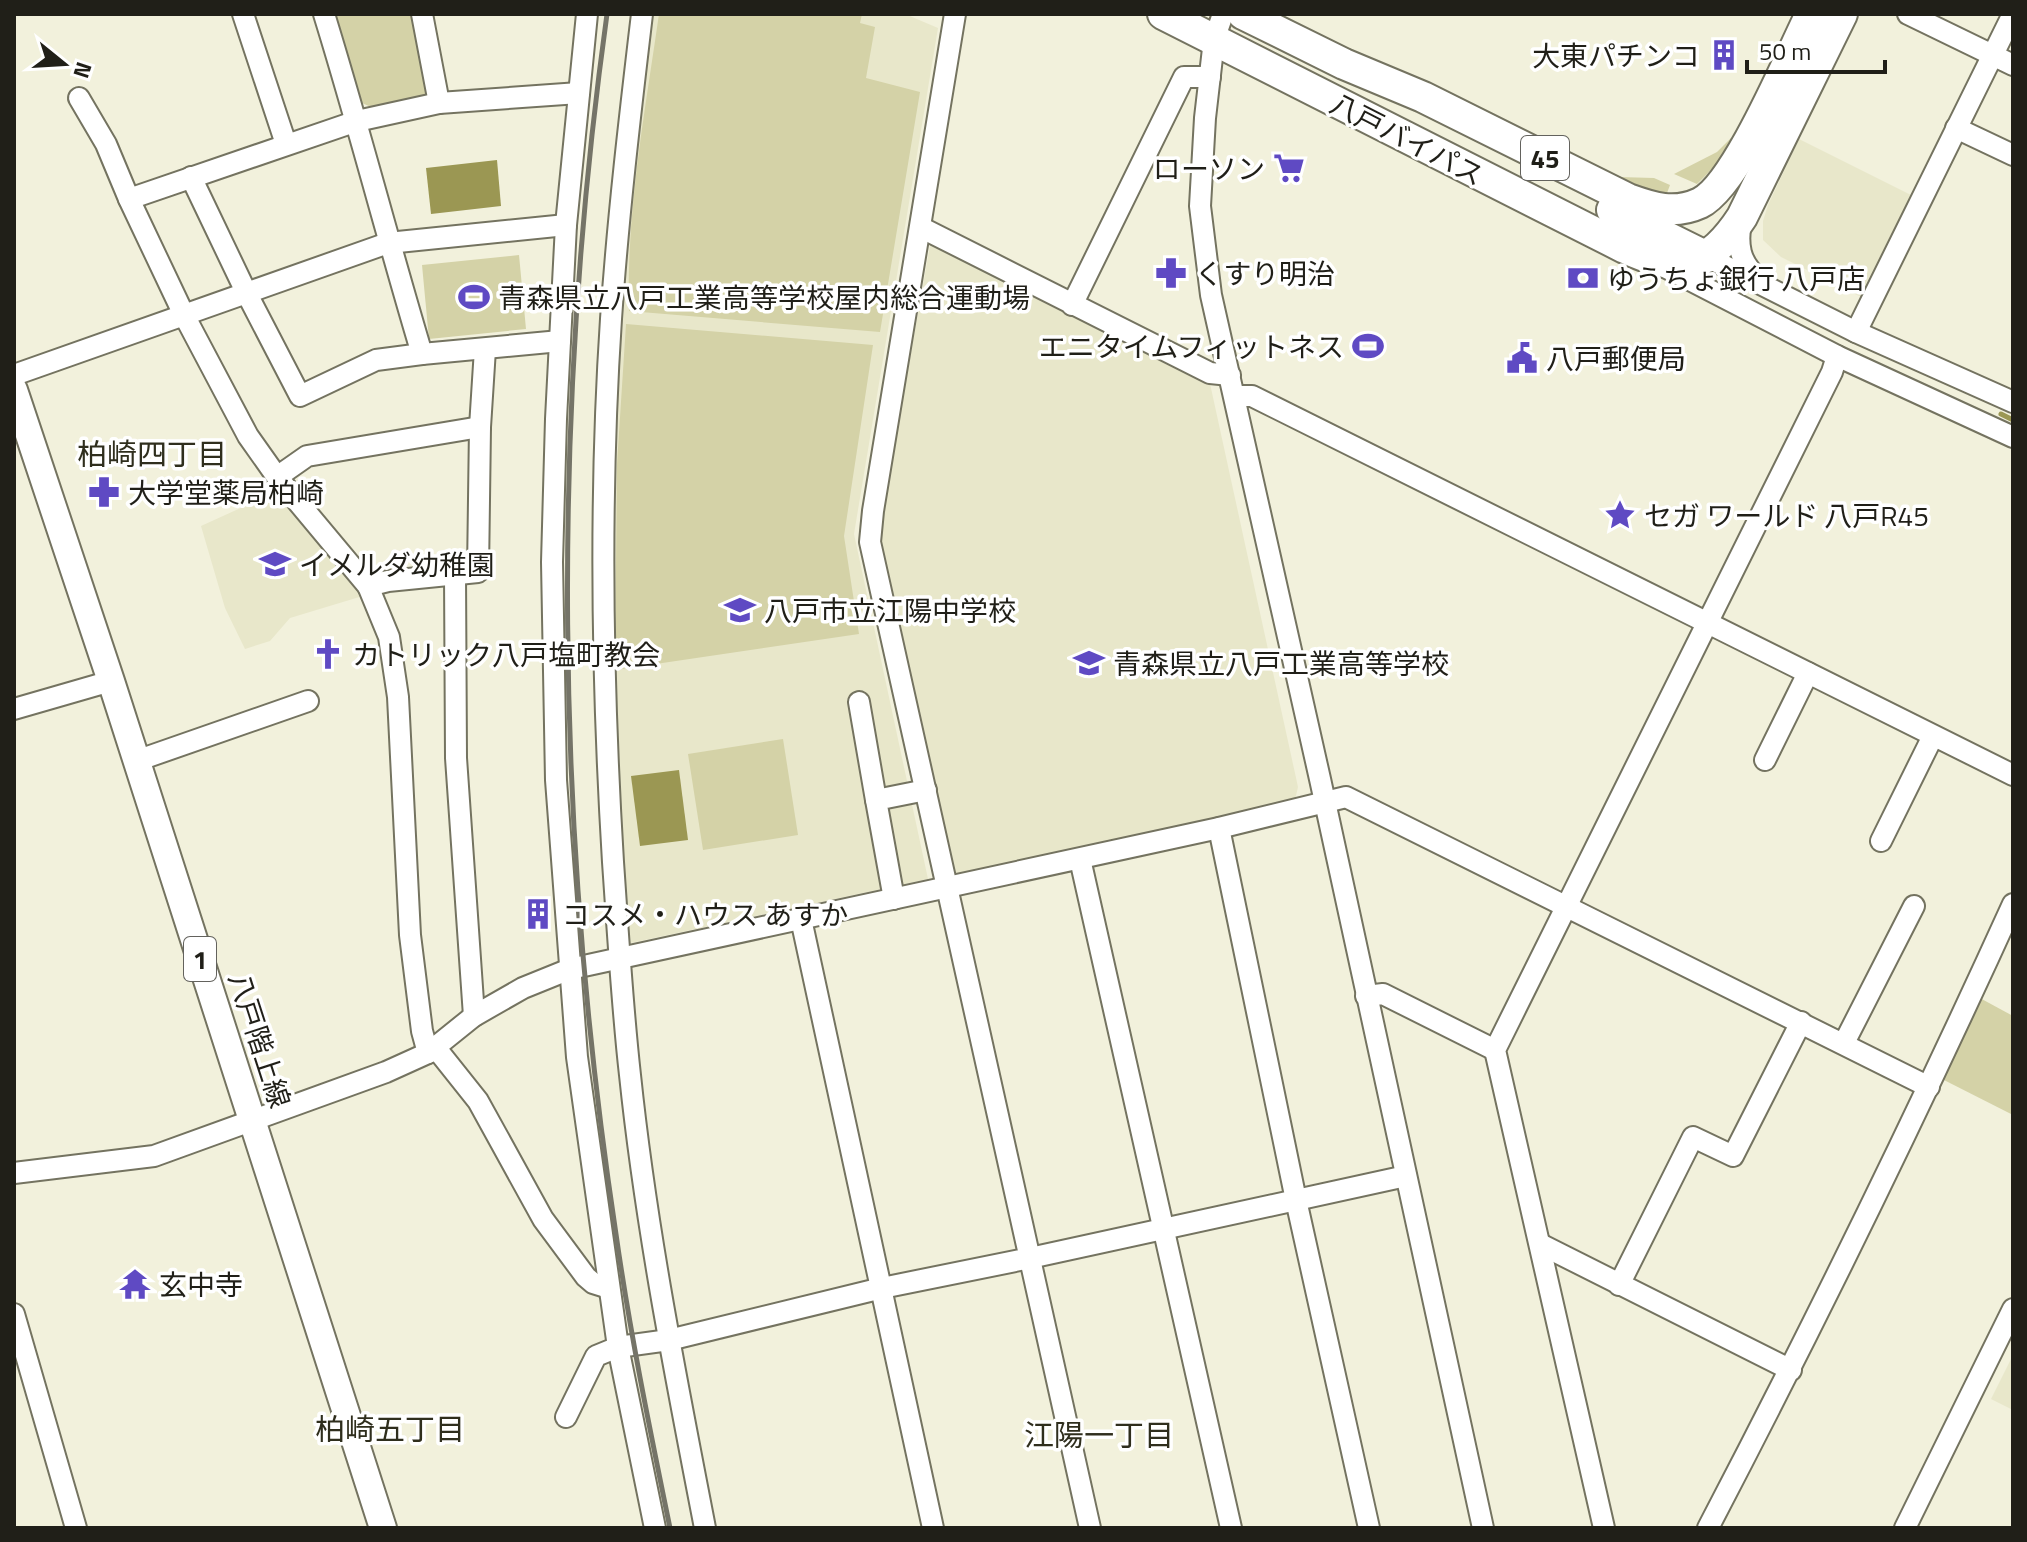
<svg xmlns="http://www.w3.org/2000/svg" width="2027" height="1542" viewBox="0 0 2027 1542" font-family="'Titillium Web','Noto Sans JP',sans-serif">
	<rect width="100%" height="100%" fill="#f2f1dc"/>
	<g fill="#e8e7ca">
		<polygon points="652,14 905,14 938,28 854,534 928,879 626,944 611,670 613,470 631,171"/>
		<polygon points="1799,139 1911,195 1861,297 1781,257 1763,240 1763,221 1768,205"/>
		<polygon points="931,240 1209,379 1298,787 1295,800 955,875 880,539 881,521"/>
		<polygon points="278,491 366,595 290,618 270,641 245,649 225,608 201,526"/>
		<polygon points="2013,1355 2013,1410 1991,1399"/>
	</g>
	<g fill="#d4d2a7">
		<polygon points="334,14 416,14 428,98 373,108 362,103"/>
		<path d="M659 14H862L860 23 875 27 866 78 920 92 880 332 629 311C626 212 645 112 659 14Z"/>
		<path d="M1731 138 1732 139C1723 157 1711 171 1697 184L1674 174 1717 152Z"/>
		<polygon points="1619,177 1654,178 1670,185 1667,193 1656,192 1618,180"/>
		<polygon points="519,255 526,329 429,339 422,265"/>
		<polygon points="626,324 873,345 844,536 859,634 615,670 617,464"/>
		<polygon points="783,739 798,835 703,850 688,754"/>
		<polygon points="1978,997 2013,1016 2013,1115 1940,1078"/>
	</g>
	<g fill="#9b9753">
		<polygon points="497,160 501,206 431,214 426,168"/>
		<polygon points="679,770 688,840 640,846 631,776"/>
	</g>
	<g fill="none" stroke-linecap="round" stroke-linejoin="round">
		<polyline stroke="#9b9753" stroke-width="5" points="2001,414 2013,420"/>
		<defs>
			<g id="minor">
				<polyline points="243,14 286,144"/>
				<path d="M324 14C359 127 388 241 422 354L560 341"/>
				<polyline points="422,14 439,103"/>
				<polyline points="587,14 566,225 556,419 552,562 556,780 577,1057 618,1347 655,1528"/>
				<path d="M642 14C630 115 618 217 611 319 599 499 602 681 613 862 618 933 622 1004 630 1075 646 1228 676 1378 705 1528"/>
				<polyline points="955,14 873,511 870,542 1090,1528"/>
				<polyline points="1223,14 1214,40 1205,118 1200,206 1211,295 1320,779 1483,1528"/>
				<polyline points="1908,14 2013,65"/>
				<polyline points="79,98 106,144 129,199"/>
				<polyline points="1956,128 2013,155"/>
				<polyline points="191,177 246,292 300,396 376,360 422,354"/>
				<path d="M1741 221C1737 244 1739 262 1758 278"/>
				<polyline points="922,228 1210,373 1230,375"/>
				<polyline points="1707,257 1856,332 2013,402"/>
				<polyline points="1661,265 1837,356 2013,437"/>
				<polyline points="1072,305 1184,77 1210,77"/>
				<polyline points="1856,332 2013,14"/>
				<polyline points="14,375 388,243 566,225"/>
				<polyline points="1235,396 1252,396 2013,775"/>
				<polyline points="277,477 307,456 480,427"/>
				<polyline points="455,574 456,758 474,1016"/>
				<polyline points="368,586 277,477 248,436 184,315 129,199 357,121 439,103 579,93"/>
				<polyline points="859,702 876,800"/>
				<polyline points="14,709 111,681"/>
				<polyline points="1765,760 1808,673"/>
				<polyline points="136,761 308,701"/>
				<polyline points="1219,828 1296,1200 1369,1528"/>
				<polyline points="1881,841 1933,736"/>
				<polyline points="1080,859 1231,1528"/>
				<polyline points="894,899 876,800 926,790"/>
				<polyline points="801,919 933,1528"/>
				<polyline points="1366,996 1383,994 1495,1050"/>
				<polyline points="1844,1043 1914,906"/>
				<polyline points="435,1047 478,1101 543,1219 586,1277 593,1283 609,1288"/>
				<polyline points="428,1053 422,1031 410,935 398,697 389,637 368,586 388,581 478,572 480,427 485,349"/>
				<polyline points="14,1173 154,1156 386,1072 428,1053 474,1016 523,988 570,969 1219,828 1346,797 1929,1087"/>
				<polyline points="1540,1244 1791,1370"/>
				<polyline points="1619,1285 1693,1137 1733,1156 1801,1022"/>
				<polyline points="14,1314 76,1528"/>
				<polyline points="566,1417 596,1356 618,1347 669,1340 882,1288 1030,1258 1406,1176"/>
				<polyline points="1604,1528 1495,1050 1832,372 1837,356"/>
				<path d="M1708 1528C1815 1323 1917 1115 2013 904"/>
				<polyline points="1905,1528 2013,1309"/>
			</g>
			<polyline id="major" points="14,390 111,681 383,1528"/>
			<g id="highway">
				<path d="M1163 14 1625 248C1681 274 1708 269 1742 217L1842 14"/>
				<path d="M1243 14 1344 64 1423 97 1628 199C1653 208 1674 215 1700 203 1737 185 1790 56 1811 14"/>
				<polyline points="1612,210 1707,257"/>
			</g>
		</defs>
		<use href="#minor" stroke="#747360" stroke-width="24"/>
		<use href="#major" stroke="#747360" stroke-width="30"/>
		<use href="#highway" stroke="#747360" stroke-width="34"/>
		<use href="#minor" stroke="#fff" stroke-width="20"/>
		<use href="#major" stroke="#fff" stroke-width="26"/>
		<use href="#highway" stroke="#fff" stroke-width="30"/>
		<path stroke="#757468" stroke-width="5" d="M607 14C551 417 555 832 616 1234 630 1333 650 1430 670 1528"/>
	</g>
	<defs>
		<symbol id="building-bare" viewBox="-9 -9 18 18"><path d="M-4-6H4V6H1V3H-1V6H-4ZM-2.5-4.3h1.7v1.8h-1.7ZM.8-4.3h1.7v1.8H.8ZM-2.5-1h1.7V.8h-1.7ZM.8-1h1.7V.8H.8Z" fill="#5f4ac3" stroke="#fff" stroke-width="2.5" paint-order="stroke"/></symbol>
		<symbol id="supermarket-bare" viewBox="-9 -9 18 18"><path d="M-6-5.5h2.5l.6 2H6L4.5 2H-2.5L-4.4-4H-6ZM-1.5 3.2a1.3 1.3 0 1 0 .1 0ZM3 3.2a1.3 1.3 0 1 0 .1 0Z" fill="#5f4ac3" stroke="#fff" stroke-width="2.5" paint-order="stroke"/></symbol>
		<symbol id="pharmacy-bare" viewBox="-9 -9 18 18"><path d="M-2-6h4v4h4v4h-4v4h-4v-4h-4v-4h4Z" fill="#5f4ac3" stroke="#fff" stroke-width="2.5" paint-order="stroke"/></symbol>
		<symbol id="bank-bare" viewBox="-9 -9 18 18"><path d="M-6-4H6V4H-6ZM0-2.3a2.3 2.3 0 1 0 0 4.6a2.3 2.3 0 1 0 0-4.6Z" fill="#5f4ac3" stroke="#fff" stroke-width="2.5" paint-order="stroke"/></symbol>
		<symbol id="stadium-bare" viewBox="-9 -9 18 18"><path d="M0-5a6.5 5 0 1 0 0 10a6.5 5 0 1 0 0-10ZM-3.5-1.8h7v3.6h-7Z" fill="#5f4ac3" stroke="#fff" stroke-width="2.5" paint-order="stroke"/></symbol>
		<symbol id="civic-bare" viewBox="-9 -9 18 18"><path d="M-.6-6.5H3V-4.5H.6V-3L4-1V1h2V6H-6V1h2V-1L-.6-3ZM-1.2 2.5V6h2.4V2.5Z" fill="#5f4ac3" stroke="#fff" stroke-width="2.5" paint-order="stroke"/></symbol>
		<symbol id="sight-bare" viewBox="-9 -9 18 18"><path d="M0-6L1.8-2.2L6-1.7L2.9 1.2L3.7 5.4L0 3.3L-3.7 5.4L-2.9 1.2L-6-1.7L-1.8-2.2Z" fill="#5f4ac3" stroke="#fff" stroke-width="2.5" paint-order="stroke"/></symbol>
		<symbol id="school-bare" viewBox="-9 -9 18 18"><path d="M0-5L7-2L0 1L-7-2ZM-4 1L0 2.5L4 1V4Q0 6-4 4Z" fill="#5f4ac3" stroke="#fff" stroke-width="2.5" paint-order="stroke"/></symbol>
		<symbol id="church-bare" viewBox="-9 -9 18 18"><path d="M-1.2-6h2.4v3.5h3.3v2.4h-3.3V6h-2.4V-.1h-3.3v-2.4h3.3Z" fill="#5f4ac3" stroke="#fff" stroke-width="2.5" paint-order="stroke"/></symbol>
		<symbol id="temple-bare" viewBox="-9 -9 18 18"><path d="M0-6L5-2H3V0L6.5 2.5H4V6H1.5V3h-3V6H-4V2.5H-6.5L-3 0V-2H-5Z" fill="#5f4ac3" stroke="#fff" stroke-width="2.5" paint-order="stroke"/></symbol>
	</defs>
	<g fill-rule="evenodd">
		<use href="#building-bare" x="1702" y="33" width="44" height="44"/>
		<use href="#supermarket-bare" x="1267" y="146" width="44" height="44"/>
		<use href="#pharmacy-bare" x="1149" y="251" width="44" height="44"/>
		<use href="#bank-bare" x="1561" y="256" width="44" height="44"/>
		<use href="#stadium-bare" x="452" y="275" width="44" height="44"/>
		<use href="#stadium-bare" x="1346" y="324" width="44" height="44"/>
		<use href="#civic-bare" x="1500" y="336" width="44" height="44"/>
		<use href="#pharmacy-bare" x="82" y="470" width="44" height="44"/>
		<use href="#sight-bare" x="1598" y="493" width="44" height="44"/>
		<use href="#school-bare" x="253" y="542" width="44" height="44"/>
		<use href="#school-bare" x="718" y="588" width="44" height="44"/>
		<use href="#church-bare" x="306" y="632" width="44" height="44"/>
		<use href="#school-bare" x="1067" y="641" width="44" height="44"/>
		<use href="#building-bare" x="516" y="892" width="44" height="44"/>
		<use href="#temple-bare" x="113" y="1262" width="44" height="44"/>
	</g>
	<g text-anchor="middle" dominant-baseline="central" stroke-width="7" stroke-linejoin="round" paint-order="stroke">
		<g fill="#fff" stroke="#63625d" stroke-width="2">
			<rect x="1521" y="136" width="48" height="44" rx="6"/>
			<rect x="184" y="937" width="32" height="44" rx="6"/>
		</g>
		<g font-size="26" font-weight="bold" fill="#201f18">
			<text x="1545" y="158">45</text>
			<text x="200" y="959">1</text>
		</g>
		<g font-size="28" fill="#201f18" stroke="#fff" text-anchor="start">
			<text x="1700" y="55" text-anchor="end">大東パチンコ</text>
			<text x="1265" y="168" text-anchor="end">ローソン</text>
			<text x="1195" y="273">くすり明治</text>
			<text x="1607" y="278">ゆうちょ銀行 八戸店</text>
			<text x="498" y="297">青森県立八戸工業高等学校屋内総合運動場</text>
			<text x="1344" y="346" text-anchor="end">エニタイムフィットネス</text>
			<text x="1546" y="358">八戸郵便局</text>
			<text x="128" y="492">大学堂薬局柏崎</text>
			<text x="1644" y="515">セガ ワールド 八戸R45</text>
			<text x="299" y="564">イメルダ幼稚園</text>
			<text x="764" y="610">八戸市立江陽中学校</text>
			<text x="352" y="654">カトリック八戸塩町教会</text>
			<text x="1113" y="663">青森県立八戸工業高等学校</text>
			<text x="562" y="914">コスメ・ハウス あすか</text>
			<text x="159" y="1284">玄中寺</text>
		</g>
		<g font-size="28" fill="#201f18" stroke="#fff">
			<text transform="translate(1407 139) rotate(27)">八戸バイパス</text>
			<text transform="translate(260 1040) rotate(72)">八戸階上線</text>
		</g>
		<g font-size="30" fill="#2f2e1d" stroke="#fff">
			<text x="152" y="454">柏崎四丁目</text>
			<text x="390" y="1429">柏崎五丁目</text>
			<text x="1099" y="1435">江陽一丁目</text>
		</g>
	</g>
	<rect width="2027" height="1542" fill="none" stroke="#201f18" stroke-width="32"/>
	<g transform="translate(64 64) rotate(108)" stroke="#ffffff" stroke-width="6" paint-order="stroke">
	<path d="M0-6L14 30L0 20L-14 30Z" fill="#201f18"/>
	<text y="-12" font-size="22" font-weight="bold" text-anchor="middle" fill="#201f18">N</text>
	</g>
	<path d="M1747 60v12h138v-12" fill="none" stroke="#201f18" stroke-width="4"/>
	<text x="1759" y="60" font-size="24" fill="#201f18" stroke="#ffffff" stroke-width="6" paint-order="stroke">50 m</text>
</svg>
